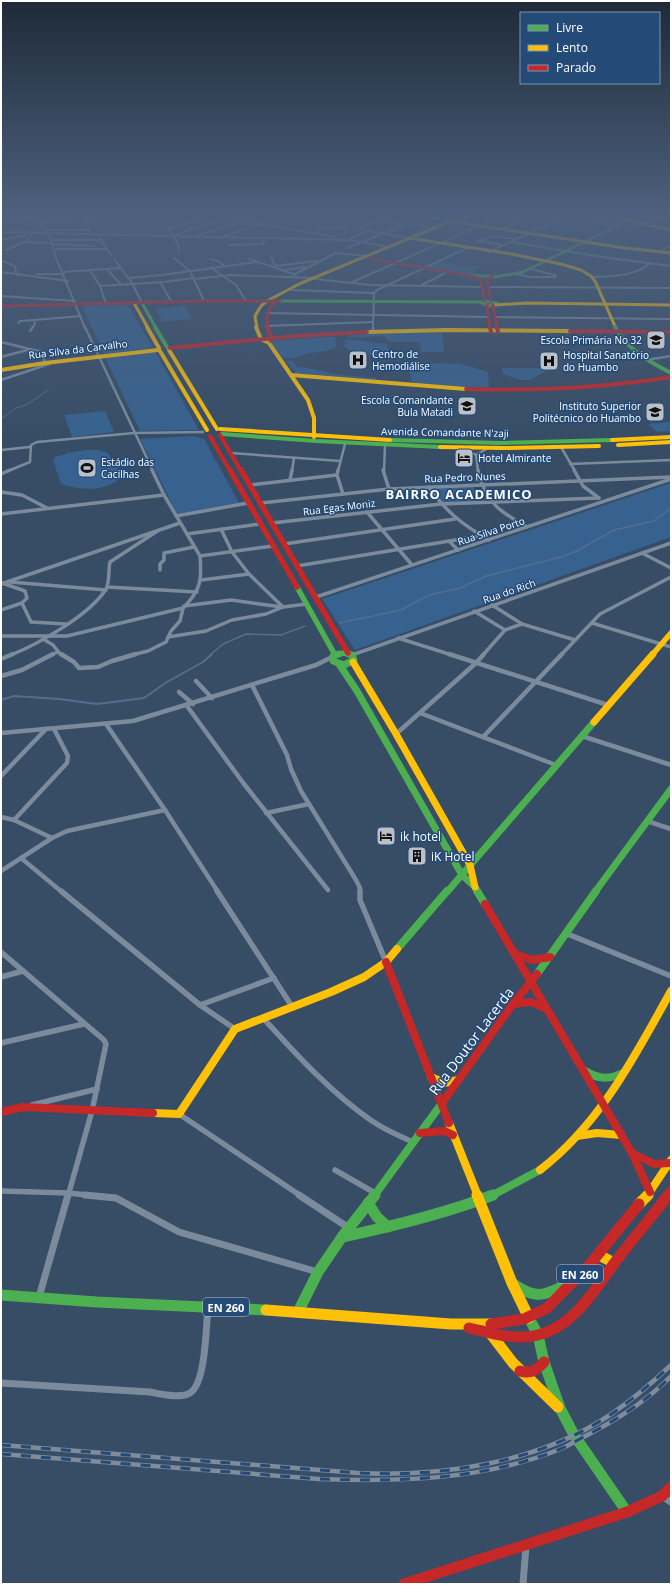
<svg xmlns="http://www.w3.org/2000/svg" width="672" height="1585" viewBox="0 0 672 1585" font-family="'Open Sans',sans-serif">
	<rect width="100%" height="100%" fill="#374c65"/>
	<g fill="#37628f">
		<polygon points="438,262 464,266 483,266 483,268 475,268 476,273 466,274 428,267"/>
		<polygon points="128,305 153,348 104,354 82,306"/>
		<polygon points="185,306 193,319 163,322 155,309"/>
		<polygon points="401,333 442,333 444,352 421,352 420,342 392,342 391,341 387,341 385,336 347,338 351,335"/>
		<polygon points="324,337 335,337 336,347 327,351 303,354 304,355 291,359 282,357 272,343 274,341"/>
		<polygon points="345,339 387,344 392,359 349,350 344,346"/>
		<polygon points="155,352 199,430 140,431 105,357"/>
		<polygon points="286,361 293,361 297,367 307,368 341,375 377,378 376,380 296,373"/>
		<polygon points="407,362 461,364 488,372 489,388 418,384 412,382"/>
		<polygon points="502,368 552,368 529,380 521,380 503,374"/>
		<polygon points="105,411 114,432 72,437 64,415"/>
		<polygon points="671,422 671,431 657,432 648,424"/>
		<polygon points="192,436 204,439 239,503 177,514 140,439"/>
		<path d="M86 450H99L108 453 122 476C106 492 82 491 61 484L53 460 55 457 68 453Z"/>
		<polygon points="671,483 671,537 355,650 322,599"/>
		<polygon points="473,487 480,501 443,503 434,488"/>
	</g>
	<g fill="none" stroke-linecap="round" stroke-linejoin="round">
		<polyline stroke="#526e8f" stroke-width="1" points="1,419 16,408 26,405 48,390"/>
		<g stroke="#526e8f" stroke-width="1.5">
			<polyline points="339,623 401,610 429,595 460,588 486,576 561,557 577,551 614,530 654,521 671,508"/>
			<polyline points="210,655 223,644 246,634 281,635 305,626"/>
		</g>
		<polyline stroke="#526e8f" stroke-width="2" points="1,700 14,696 59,699 97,704 144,698 167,682 203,662 212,654"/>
		<g stroke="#7b8b9c" stroke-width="2">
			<polyline points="9,216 27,218 39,222 164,216"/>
			<polyline points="86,216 90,231"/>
			<polyline points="213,216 336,237"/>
			<polyline points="332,216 335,216"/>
			<polyline points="390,216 363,226 360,229 409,238"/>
			<polyline points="486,216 495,219"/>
			<polyline points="517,216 527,218"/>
			<polyline points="573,216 616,226"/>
			<polyline points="649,216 661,219"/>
			<polyline points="28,218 42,216"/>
			<polyline points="1,220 29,221"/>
			<polyline points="271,221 289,216"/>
			<polyline points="377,221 403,225"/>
			<polyline points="39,222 51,240 56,258 85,328"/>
			<polyline points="647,224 669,216"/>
			<polyline points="318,228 343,228 355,218 361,216"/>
			<polyline points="503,229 532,216"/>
			<polyline points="43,230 90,230"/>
			<polyline points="1,232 348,240 367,231"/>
			<polyline points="174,235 226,218"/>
			<polyline points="199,235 240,222"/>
			<polyline points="224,236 257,225"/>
			<polyline points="100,238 111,255"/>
			<polyline points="1,240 27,235"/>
			<polyline points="51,240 101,240"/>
			<polyline points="349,240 389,247"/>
			<polyline points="24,242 52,243"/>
			<polyline points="510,242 609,258 671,266"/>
			<polyline points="52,244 95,246"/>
			<polyline points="228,245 263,244 264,238"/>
			<polyline points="502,245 479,241 493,236 515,239"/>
			<polyline points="347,248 407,224 435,227"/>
			<polyline points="54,249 107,249"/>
			<polyline points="7,250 29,239 31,235"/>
			<polyline points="179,252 178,243 168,229 209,216"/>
			<polyline points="489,252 566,216"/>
			<polyline points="660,252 671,245"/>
			<polyline points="271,257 276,268 296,275"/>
			<polyline points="174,258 190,271 204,301"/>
			<polyline points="210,259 218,261 223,265"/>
			<polyline points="249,259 276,268"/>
			<polyline points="115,260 132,283 142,303"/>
			<polyline points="2,261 15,266 16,273"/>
			<polyline points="276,266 317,261"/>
			<polyline points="210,267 236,285 246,301"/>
			<polyline points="107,269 121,285"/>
			<polyline points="90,270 100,286 106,304"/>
			<polyline points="283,270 305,267"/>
			<polyline points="1,272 68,281"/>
			<polyline points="63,272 120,268"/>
			<polyline points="36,274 64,274"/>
			<polyline points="295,274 336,253 366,256"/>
			<polyline points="516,274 530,277 556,277 555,275 531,269"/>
			<path d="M592 277C612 276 634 277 650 263"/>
			<polyline points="128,278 162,275 256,262"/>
			<polyline points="194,279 231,275 313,278"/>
			<polyline points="316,279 370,285 482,287"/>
			<polyline points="160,282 171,301"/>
			<polyline points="350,283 495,219"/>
			<polyline points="422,285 447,272"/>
			<polyline points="100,286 165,282 193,278"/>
			<polyline points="488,287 671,288"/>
			<polyline points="292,290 374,293"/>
			<polyline points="1,296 75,301"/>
			<polyline points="267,313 489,317"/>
			<polyline points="495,317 671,319"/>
			<polyline points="18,323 20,321 34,320"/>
			<polyline points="266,326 372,322"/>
			<polyline points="32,328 35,324 34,320 81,316"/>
			<polyline points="373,328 374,293 377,290 467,248"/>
		</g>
		<g stroke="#7b8b9c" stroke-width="2.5">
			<polyline points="85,327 153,471"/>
			<polyline points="30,331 33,327"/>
			<polyline points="373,333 373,327"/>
			<polyline points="1,342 42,352 45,363"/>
			<polyline points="1,357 31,349"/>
			<polyline points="646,360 671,356"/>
			<polyline points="1,380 49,364"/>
			<polyline points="561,447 575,471"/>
			<polyline points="464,448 476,455"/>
			<polyline points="1,450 30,447"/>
			<polyline points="231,453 340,461"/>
			<polyline points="476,455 478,471"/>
			<polyline points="476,455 488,448"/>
			<polyline points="570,464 671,460"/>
			<polyline points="8,471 30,462 31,445 37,442 134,433 203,432"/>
			<polyline points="292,471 294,458"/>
			<polyline points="338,471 345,444"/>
			<polyline points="384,471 385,446"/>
		</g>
		<g stroke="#7b8b9c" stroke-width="3.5">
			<polyline points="152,470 164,495 200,556 273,546"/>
			<polyline points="338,470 337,475 343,494"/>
			<polyline points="383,470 389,489"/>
			<path d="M478 470C485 502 500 512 527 527"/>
			<polyline points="574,470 583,486 599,498"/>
			<polyline points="1,474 10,470"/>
			<polyline points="290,480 292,470"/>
			<polyline points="249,485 337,475"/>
			<path d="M429 487C446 512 463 525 489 540"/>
			<polyline points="1,492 22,495 47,508"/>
			<polyline points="261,503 389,489 671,477"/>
			<polyline points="367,512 412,565"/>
			<polyline points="1,514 164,495"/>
			<polyline points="176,516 248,503"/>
			<polyline points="272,523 441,504 599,498"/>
			<polyline points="221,529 232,552 249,574 283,607 307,604"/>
			<polyline points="187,534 260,524"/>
			<polyline points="449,541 458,550"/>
			<polyline points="284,544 455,519"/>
			<polyline points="642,553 671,568"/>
			<polyline points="297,566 480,536"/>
			<polyline points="160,570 160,564 164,560 164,553 194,547"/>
			<polyline points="201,580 249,574"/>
			<polyline points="10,582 106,590"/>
			<polyline points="1,584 180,523"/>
			<polyline points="107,587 197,592"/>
			<polyline points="316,597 671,479"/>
			<polyline points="22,603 31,622 66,624"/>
			<polyline points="492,605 522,624 575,640"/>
			<polyline points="184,606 231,600 282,607"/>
			<polyline points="1,610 22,603 27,598 25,591 2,583"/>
			<polyline points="474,611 505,630"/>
			<polyline points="592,623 671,647"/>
			<path d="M1 636H67L183 608C201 590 202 580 200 556"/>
			<polyline points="168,637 206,631 232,620 266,614 283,607"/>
			<polyline points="398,638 452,655"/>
			<polyline points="43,639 53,645 61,655"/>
			<path d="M11 655C38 644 90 615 106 589 110 582 108 570 110 562L159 530"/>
			<polyline points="51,655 58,652"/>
			<polyline points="132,655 148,651 166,642 171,631 180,621 183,608"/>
			<polyline points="352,655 671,543"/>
			<polyline points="483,655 505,630 522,624"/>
			<polyline points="561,655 600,614 671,577"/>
		</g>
		<g stroke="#7b8b9c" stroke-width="4.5">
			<polyline points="61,654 74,662 79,668 98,667 112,661 136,654"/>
			<polyline points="449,654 608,705"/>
			<polyline points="352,655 354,654"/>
			<polyline points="1,659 13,654"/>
			<polyline points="1,676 22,670 53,654"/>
			<polyline points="196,681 212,698"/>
			<polyline points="252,685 287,755 291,769 301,791 356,880 360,888 360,892"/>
			<polyline points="179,692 193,704"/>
			<polyline points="187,706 244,784 328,890"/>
			<polyline points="420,713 556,765"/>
			<polyline points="106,724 165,810 218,892"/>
			<polyline points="1,733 133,721 316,665 332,657"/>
			<polyline points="396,734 476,663 484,654"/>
			<polyline points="582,736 671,765"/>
			<polyline points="483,737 562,654"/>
			<polyline points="1,776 46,729"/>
			<polyline points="266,813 309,804"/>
			<polyline points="1,817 14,820"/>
			<polyline points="647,821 671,829"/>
			<polyline points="52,838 14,820 67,763 68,756 54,729"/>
			<polyline points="21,858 62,892"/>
			<polyline points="1,871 52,838 67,831 165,810"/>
		</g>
		<g stroke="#7b8b9c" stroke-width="5.5">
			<polyline points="61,891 200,1005 235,1029"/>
			<polyline points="217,891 293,1008"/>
			<polyline points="360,891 360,900 386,962"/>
			<polyline points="565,933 671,976"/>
			<polyline points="1,952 104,1040 106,1044 92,1111 68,1196"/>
			<polyline points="1,977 23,971"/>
			<polyline points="200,1005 274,978"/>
			<path d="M264 1019C297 1055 331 1093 372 1121 384 1129 399 1136 413 1142"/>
			<polyline points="1,1043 84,1024"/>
			<polyline points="32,1105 97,1089"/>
			<polyline points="179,1114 301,1196"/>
			<polyline points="335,1170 375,1193"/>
			<polyline points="1,1191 69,1193 95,1196"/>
		</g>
		<g stroke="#7b8b9c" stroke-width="7">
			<polyline points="85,1195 116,1198 179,1232 318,1272"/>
			<polyline points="299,1195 349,1228"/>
			<polyline points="39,1297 68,1195"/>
			<path d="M1 1383 150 1392C160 1394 180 1399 190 1393 206 1383 206 1326 208 1307"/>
			<polyline points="662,1496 671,1502"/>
			<polyline points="523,1584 526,1546"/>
		</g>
		<g stroke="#4caf50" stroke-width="3">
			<polyline points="421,216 450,221"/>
			<polyline points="457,221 470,216"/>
			<polyline points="467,275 495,277 523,272 629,220"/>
			<polyline points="280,301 484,302"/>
			<polygon points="485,301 497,303 490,306 482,303"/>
			<polyline points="142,303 156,328"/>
			<polyline points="614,324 616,328"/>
		</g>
		<g stroke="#4caf50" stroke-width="4">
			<polyline points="155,327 167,347"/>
			<path d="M615 327C628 350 648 361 671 373"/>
			<polyline points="222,434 316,441 440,447"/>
			<polyline points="390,440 501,443 612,440"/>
		</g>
		<g stroke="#4caf50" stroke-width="5.5">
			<polyline points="297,587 335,655"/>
			<polyline points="335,655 344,653 352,655"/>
		</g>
		<g stroke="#4caf50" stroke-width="7">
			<polyline points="339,654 333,656 333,661 344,665 354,660 352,655 349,654"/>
			<polyline points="339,664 357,691 462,875 475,887 478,892"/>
			<polyline points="447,892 594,722"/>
			<polyline points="595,892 671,789"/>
		</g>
		<g stroke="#4caf50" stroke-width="8">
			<polyline points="477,891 485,904"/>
			<polyline points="397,949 447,891"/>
			<polyline points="537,974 596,891"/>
			<path d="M585 1071C598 1079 609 1080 623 1073"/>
			<polyline points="374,1196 442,1103"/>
			<polyline points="491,1196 540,1170"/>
		</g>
		<g stroke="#4caf50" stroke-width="11">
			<polyline points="368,1203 377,1217 388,1227"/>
			<path d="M342 1237C394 1226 444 1214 493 1195"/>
			<path d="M512 1283C534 1299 544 1297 567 1284"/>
			<polyline points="1,1295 97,1302 266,1310"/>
			<polyline points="298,1312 318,1272 342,1237 375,1195"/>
			<polyline points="529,1318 538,1335 544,1362 560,1408 574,1435 627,1512"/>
		</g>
		<g stroke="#ffc107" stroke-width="3">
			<polyline points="611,216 671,230"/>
			<polyline points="455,222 625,248 671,253"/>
			<polyline points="409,238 506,253 561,264 581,270 591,276 595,281 614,324"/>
			<polyline points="134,303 148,328"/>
			<polyline points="495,305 527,303 671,305"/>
			<polyline points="257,328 255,316 261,306 267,301 299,284 451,221"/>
		</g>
		<g stroke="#ffc107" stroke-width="4">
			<polyline points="147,327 159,348"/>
			<polyline points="256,327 261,339 269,343 308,400 314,418 314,437"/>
			<polyline points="367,332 447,330 570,331"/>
			<polyline points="169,350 217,429"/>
			<polyline points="160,351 207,430"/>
			<polyline points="1,370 45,363 158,350"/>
			<polyline points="291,375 466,389"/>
			<polyline points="220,429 390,440"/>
			<polyline points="612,440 671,437"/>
			<polyline points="618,445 671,442"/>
			<polyline points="440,447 505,448 599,446"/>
		</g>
		<polyline stroke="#ffc107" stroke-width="5.5" points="652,655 671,633"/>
		<g stroke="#ffc107" stroke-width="7">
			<polyline points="353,662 396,734 470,865 475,887"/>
			<polyline points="594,722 653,654"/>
		</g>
		<g stroke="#ffc107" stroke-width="8">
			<polyline points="431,1077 444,1083 458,1080"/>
			<polyline points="153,1113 179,1114 235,1029 331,992 364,977 386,962 397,949"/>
			<polyline points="449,1123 478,1196"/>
			<polyline points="577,1136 597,1133 621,1135"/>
			<path d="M540 1170C600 1124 635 1056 671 991"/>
			<polyline points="647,1196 671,1160"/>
		</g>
		<g stroke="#ffc107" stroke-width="11">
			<polyline points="477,1195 512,1283 529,1318"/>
			<polyline points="639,1204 648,1195"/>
			<polyline points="599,1255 614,1263"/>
			<polyline points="266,1310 451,1324 491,1324"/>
			<polyline points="490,1333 513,1363 558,1407"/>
		</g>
		<g stroke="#c62828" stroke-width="3">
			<polyline points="368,258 476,277 481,280 485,301"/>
			<polyline points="491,301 487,279 492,277"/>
			<polyline points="487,305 490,328"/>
			<polyline points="493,305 497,328"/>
			<polyline points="1,306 204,301 280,301"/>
			<path d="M268 328C265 316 269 308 277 300"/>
		</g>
		<g stroke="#c62828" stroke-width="4">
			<polyline points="267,327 271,336 271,341"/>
			<polyline points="490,327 491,332"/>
			<polyline points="497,327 498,332"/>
			<polyline points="570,331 671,332"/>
			<polyline points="170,348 296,336 367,332"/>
			<path d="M466 389C535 391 603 388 671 377"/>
			<polyline points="220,435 241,471"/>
			<polyline points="210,436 230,471"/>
		</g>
		<g stroke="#c62828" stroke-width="5.5">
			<polyline points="230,470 297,587"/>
			<polyline points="241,470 348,653"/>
		</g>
		<g stroke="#c62828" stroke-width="8">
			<polyline points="485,904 632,1153 650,1192"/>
			<polyline points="515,954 532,960 550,957"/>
			<polyline points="386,962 449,1123"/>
			<polyline points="513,1004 531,1002 546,1009"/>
			<polyline points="442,1103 513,1004 537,974"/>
			<polyline points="1,1112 23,1107 153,1113"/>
			<polyline points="420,1133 444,1131 453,1135"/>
			<polyline points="632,1153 654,1164 669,1163"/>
			<polyline points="667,1196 671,1190"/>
		</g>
		<g stroke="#c62828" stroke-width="11">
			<polyline points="491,1324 524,1319 547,1308 591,1263 639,1204"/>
			<path d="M469 1328C491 1333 515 1341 538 1335 576 1326 597 1285 619 1257 635 1236 653 1216 668 1195"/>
			<path d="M520 1371C531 1374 537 1370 544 1362"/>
			<polyline points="404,1584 627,1512 662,1496 671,1487"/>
		</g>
		<defs>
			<g id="rail">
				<path d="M1 1445 358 1473C444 1477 537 1463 610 1415 632 1400 652 1383 671 1365"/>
				<path d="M1 1454 319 1479C402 1482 485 1480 563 1448 573 1443 583 1437 593 1432 621 1417 648 1400 671 1376"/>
			</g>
		</defs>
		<use href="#rail" stroke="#7e8c9c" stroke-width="4.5"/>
		<use href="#rail" stroke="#244b78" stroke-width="3" stroke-dasharray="10" stroke-linecap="butt"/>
	</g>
	<linearGradient id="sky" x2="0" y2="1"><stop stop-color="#1e2a38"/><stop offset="0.49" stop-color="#4d617e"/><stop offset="1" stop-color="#4d617e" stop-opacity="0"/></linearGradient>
	<rect width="672" height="437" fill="url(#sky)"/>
	<defs>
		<symbol id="school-square" viewBox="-11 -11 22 22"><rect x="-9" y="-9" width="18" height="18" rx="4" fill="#b9c0c9" stroke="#244b78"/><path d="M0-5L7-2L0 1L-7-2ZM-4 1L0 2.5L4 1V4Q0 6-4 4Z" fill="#111"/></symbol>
		<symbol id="hospital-square" viewBox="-11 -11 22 22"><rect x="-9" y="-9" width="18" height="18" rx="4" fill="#b9c0c9" stroke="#244b78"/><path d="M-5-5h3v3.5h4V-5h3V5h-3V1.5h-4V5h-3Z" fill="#111"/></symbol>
		<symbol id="university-square" viewBox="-11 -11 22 22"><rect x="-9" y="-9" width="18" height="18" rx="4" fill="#b9c0c9" stroke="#244b78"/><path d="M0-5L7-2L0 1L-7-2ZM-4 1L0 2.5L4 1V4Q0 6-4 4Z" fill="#111"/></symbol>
		<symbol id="hotel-square" viewBox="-11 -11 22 22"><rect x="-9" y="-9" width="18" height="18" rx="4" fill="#b9c0c9" stroke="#244b78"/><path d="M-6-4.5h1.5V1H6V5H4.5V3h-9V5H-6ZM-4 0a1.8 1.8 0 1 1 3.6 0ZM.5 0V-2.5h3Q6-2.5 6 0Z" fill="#111"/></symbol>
		<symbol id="stadium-square" viewBox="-11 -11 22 22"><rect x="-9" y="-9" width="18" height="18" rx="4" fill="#b9c0c9" stroke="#244b78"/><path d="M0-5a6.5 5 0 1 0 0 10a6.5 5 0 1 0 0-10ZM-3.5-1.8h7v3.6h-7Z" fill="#111"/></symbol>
		<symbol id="building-square" viewBox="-11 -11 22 22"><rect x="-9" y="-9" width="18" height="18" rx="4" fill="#b9c0c9" stroke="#244b78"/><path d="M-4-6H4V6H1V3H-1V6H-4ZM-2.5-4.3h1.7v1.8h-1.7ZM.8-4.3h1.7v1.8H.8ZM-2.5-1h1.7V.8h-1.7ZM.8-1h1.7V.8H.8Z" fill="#111"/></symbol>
	</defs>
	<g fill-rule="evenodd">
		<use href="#school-square" x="645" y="329" width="22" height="22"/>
		<use href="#hospital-square" x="347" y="349" width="22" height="22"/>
		<use href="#hospital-square" x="538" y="350" width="22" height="22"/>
		<use href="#school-square" x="456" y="395" width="22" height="22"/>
		<use href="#university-square" x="644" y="401" width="22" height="22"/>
		<use href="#hotel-square" x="453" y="447" width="22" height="22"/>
		<use href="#stadium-square" x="76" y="457" width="22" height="22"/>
		<use href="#hotel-square" x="375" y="825" width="22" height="22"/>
		<use href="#building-square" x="406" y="845" width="22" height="22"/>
	</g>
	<g text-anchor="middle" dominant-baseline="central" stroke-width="3" stroke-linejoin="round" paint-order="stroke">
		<g font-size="10" fill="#fff" stroke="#244b78" text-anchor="start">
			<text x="642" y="340" text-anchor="end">Escola Primária No 32</text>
			<text x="372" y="354">Centro de<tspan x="372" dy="12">Hemodiálise</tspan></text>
			<text x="563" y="355">Hospital Sanatório<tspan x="563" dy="12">do Huambo</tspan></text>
			<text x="453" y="400" text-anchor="end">Escola Comandante<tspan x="453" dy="12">Bula Matadi</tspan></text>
			<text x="641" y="406" text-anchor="end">Instituto Superior<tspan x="641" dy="12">Politécnico do Huambo</tspan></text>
			<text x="478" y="458">Hotel Almirante</text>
			<text x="101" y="462">Estádio das<tspan x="101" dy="12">Cacilhas</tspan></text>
		</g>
		<g font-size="10" fill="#fff" stroke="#244b78">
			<text transform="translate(78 349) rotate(-7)">Rua Silva da Carvalho</text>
			<text transform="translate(445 432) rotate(1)">Avenida Comandante N'zaji</text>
			<text transform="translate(465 477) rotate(-2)">Rua Pedro Nunes</text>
			<text transform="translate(339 507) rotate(-7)">Rua Egas Moniz</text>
			<text transform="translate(491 531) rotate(-18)">Rua Silva Porto</text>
			<text transform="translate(509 591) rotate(-19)">Rua do Rich</text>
		</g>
		<g fill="#244b78" stroke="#bdc9d6" stroke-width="1">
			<rect x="557" y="1265" width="46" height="18" rx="3"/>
			<rect x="203" y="1298" width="46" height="18" rx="3"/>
		</g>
		<g font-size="11" font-weight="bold" fill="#fff">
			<text x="580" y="1274">EN 260</text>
			<text x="226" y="1307">EN 260</text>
		</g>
		<g font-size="12" fill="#fff" stroke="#244b78" text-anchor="start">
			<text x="400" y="836">ik hotel</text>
			<text x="431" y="856">iK Hotel</text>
		</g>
		<g font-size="13" font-weight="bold" letter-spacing="1" fill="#fff" stroke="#244b78">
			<text x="459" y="494">BAIRRO ACADEMICO</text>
		</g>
		<g font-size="14" fill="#fff" stroke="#244b78">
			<text transform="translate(471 1041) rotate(-53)">Rua Doutor Lacerda</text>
		</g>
	</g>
	<rect width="672" height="1585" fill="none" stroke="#ffffff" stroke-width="4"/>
	<rect x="520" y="12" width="140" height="72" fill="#244b78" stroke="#7c93ae"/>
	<rect x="528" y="25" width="20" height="6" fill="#4caf50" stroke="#7c93ae"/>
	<text x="556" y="32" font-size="12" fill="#ffffff">Livre</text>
	<rect x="528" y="45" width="20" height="6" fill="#ffc107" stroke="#7c93ae"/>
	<text x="556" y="52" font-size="12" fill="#ffffff">Lento</text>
	<rect x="528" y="65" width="20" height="6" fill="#c62828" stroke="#7c93ae"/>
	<text x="556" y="72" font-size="12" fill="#ffffff">Parado</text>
</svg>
